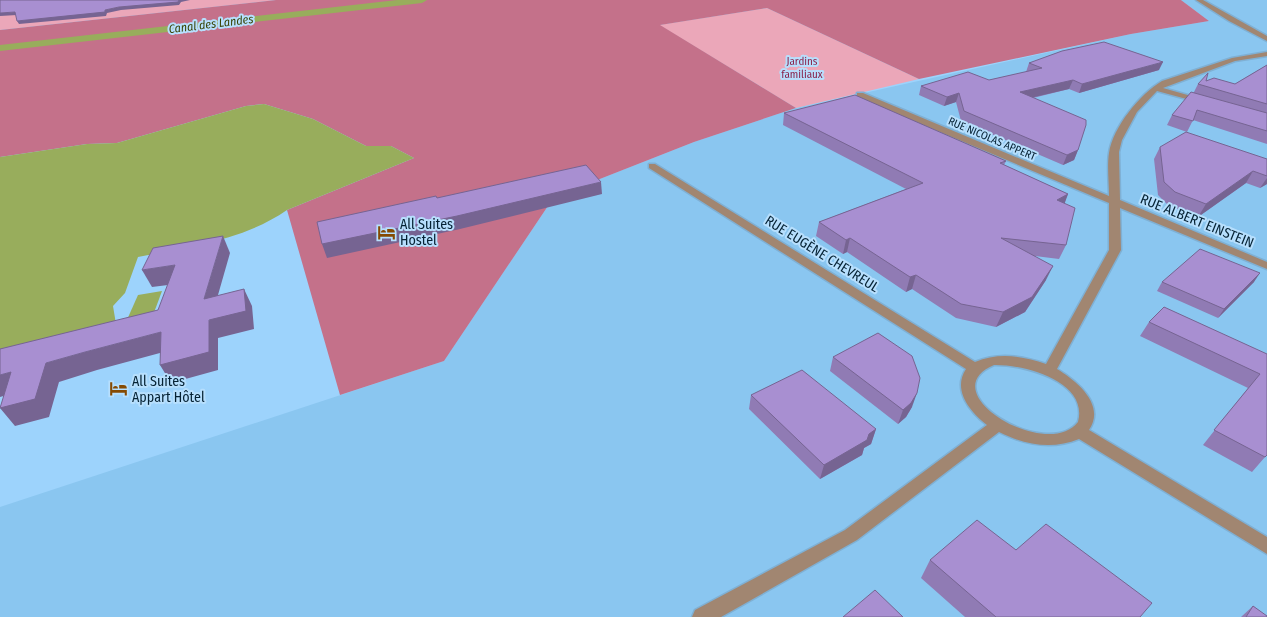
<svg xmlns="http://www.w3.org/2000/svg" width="1267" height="617" viewBox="0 0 1267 617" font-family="'Fira Sans Condensed',sans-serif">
	<rect width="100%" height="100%" fill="#9dd3fc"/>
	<polygon fill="#8ac6f0" points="1181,0 1267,0 1267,617 0,617 0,507 444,361 554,197 694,142 796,108 1131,34 1209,21"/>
	<g fill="#eba7b9">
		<polygon points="0,0 276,0 0,30"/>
		<polygon points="767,8 919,79 796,108 659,25"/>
	</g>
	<polygon fill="#c4718a" points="276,0 1181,0 1209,21 1131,34 919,79 767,8 660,25 796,108 694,142 554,197 444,361 340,395 287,210 414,158 391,146 366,146 313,119 264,104 246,106 117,143 87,144 0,157 0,30"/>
	<g fill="#98ad5c">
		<path d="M264 104 313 119 366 146H391L414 158 287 210C244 240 188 247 138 257L125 293 113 306 116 324 0 350V157L87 144 117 143 246 106Z"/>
		<polygon points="162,291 152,318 126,322 138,295"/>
	</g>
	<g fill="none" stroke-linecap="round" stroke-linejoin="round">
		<polygon fill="#98ad5c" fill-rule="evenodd" points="397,0 427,0 422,3 0,51 0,45"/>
		<defs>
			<g id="minor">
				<polygon points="1196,0 1203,0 1267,36 1267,41 1229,21"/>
				<path d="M1267 52V56L1235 61 1163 88 1205 100V104L1157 91 1137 112 1122 140 1119 152 1120 200 1267 262V269L1120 208 1121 250 1057 369C1077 381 1106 405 1089 430L1267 537V554L1079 439C1052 450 1025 445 999 432L857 540 721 617H692L695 610 845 530 987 425C970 412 952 390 966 369L649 168V164H655L975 362C999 352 1022 356 1046 364L1109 250V203L857 97V93H863L1109 196C1109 182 1107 166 1109 153 1113 127 1140 94 1162 81L1232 58ZM994 365C1022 364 1089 381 1078 422 1047 462 930 392 994 365Z"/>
			</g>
		</defs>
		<use href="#minor" stroke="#7fb0d4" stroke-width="3"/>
		<use href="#minor" fill="#a18671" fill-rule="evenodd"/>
	</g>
	<g fill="#907bb4">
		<polygon points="1029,63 1159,70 1079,93 1069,89 1033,98 1078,150 1074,160 1063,165 961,121 956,102 944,106 919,95 921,86 989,80 1026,72"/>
		<polygon points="1267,65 1267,144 1193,120 1187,132 1167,125 1172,115 1194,92 1198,84 1206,81 1235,84"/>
		<polygon points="784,113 1006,161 1004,165 1068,194 1064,203 1066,245 1059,259 1035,256 1046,280 1025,312 996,327 956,318 912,289 906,292 847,252 843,254 816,236 819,222 906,189 783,125"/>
		<polygon points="1160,147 1267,159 1267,184 1260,188 1246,183 1198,217 1168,205 1158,195 1154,159"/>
		<polygon points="1162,282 1254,282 1218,318 1157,291"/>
		<polygon points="1149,322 1267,354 1265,457 1252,472 1203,445 1248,388 1140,336"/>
		<polygon points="833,357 912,407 906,417 898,424 830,371"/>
		<polygon points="751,395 876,429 871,444 864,448 862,455 820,479 749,409"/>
		<polygon points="1016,550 1140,617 965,617 921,578 930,560"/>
		<polygon points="1253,606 1267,617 1241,617"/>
	</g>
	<g fill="#766492">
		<polygon points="179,0 190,0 181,2 179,5 121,10 107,13 106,16 19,24 17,21 105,10 119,7"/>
		<polygon points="15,12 17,15 0,16 0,13"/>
		<polygon points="1163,62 1159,70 1079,93 1082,84"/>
		<polygon points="1073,80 1069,89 1017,101 1020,92"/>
		<polygon points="959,93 956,102 944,106 947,97"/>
		<polygon points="1078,150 1074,160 1063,165 1067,155"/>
		<polygon points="1253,171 1246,183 1198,217 1206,204"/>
		<polygon points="1267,178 1267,184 1260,188"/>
		<polygon points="601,182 602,194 460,229 327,258 322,244"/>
		<polygon points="1068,194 1063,208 1057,200"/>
		<polygon points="223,236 230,253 212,316 204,299"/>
		<polygon points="850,238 847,252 843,254 846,240"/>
		<polygon points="175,265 184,283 152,287 142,270"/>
		<polygon points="1053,266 1046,280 1025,312 996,327 1003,312"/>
		<polygon points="1260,273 1254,282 1218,318 1224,309"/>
		<polygon points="916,275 912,289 906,292 910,277"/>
		<polygon points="244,289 252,306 254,329 218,338 218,370 171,383 160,365"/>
		<polygon points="161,332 171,350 97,370 59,382 49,417 15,426 0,408 46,363 85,352"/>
		<polygon points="11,372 25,390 0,397 0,375"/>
		<polygon points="917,393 912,407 906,417 898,424 903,410"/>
		<polygon points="876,429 871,444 864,448 862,455 820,479 824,465"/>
	</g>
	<g fill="#a88fd1" stroke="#766492">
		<polygon points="0,0 179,0 178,2 119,7 105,10 105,12 17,21 15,12 0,13"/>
		<polygon points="1104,42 1163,62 1082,84 1073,80 1020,92 1086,120 1086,125 1078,150 1067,155 964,111 959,93 947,97 921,86 968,72 989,80 1042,68 1029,63 1062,51"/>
		<polygon points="1267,65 1267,104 1198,84 1208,73 1206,81 1214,78 1235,84"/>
		<polygon points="1191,92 1267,113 1267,131 1197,110 1193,121 1172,115"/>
		<polygon points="855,95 1006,161 1000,163 1068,194 1057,200 1075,208 1066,245 1001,238 1053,266 1032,297 1003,312 961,304 916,275 910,277 850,238 846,240 819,222 923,183 784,113"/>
		<polygon points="1186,132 1267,159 1267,176 1253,171 1206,204 1175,192 1164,182 1160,147"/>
		<polygon points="586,165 601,182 457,216 322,244 317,222 436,196 437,198"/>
		<polygon points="223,236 204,299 244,289 246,311 209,320 209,352 160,365 161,332 85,352 46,363 35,399 0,408 11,372 0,375 0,349 158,310 175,265 142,270 153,248"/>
		<polygon points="1200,249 1260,273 1224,309 1162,282"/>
		<polygon points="1164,307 1267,354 1267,455 1265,457 1214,430 1260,374 1149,322"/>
		<polygon points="878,333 912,356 920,378 917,393 911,403 903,410 833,357"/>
		<polygon points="802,370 876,429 869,434 867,440 824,465 751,395"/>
		<polygon points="977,520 1016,550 1046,524 1152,603 1140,617 996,617 930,560"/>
		<polygon points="875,590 903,617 843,617"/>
		<polygon points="1253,606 1267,616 1267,617 1246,617"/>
	</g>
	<defs>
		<symbol id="hotel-bare" viewBox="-9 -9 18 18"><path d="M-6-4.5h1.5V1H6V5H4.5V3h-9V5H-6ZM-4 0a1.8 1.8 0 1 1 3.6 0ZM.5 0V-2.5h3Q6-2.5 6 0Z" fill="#854a02" stroke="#b7dffd" stroke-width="2.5" paint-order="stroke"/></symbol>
	</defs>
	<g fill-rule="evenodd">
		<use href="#hotel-bare" x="374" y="220" width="25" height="25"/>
		<use href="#hotel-bare" x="106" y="376" width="25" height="25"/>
	</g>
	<g text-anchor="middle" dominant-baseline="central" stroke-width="4" stroke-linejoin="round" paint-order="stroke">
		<g font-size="11" fill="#8a254d" stroke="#b7dffd">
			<text x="802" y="61">Jardins<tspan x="802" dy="13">familiaux</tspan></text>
		</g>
		<g font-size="11" fill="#052234" stroke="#b7dffd">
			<text transform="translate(992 139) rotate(23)">RUE NICOLAS APPERT</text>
		</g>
		<g font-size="12" font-style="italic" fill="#384405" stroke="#b7dffd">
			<text transform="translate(211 24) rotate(-7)">Canal des Landes</text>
		</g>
		<g font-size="14" fill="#052234" stroke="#b7dffd">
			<text transform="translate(1197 221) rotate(22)">RUE ALBERT EINSTEIN</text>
			<text transform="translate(822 254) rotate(32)">RUE EUGÈNE CHEVREUL</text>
		</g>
		<g font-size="14" fill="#052234" stroke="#b7dffd" text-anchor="start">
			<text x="400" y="224">All Suites<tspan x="400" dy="16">Hostel</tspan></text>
			<text x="132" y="381">All Suites<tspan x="132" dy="16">Appart Hôtel</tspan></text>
		</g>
	</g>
</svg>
